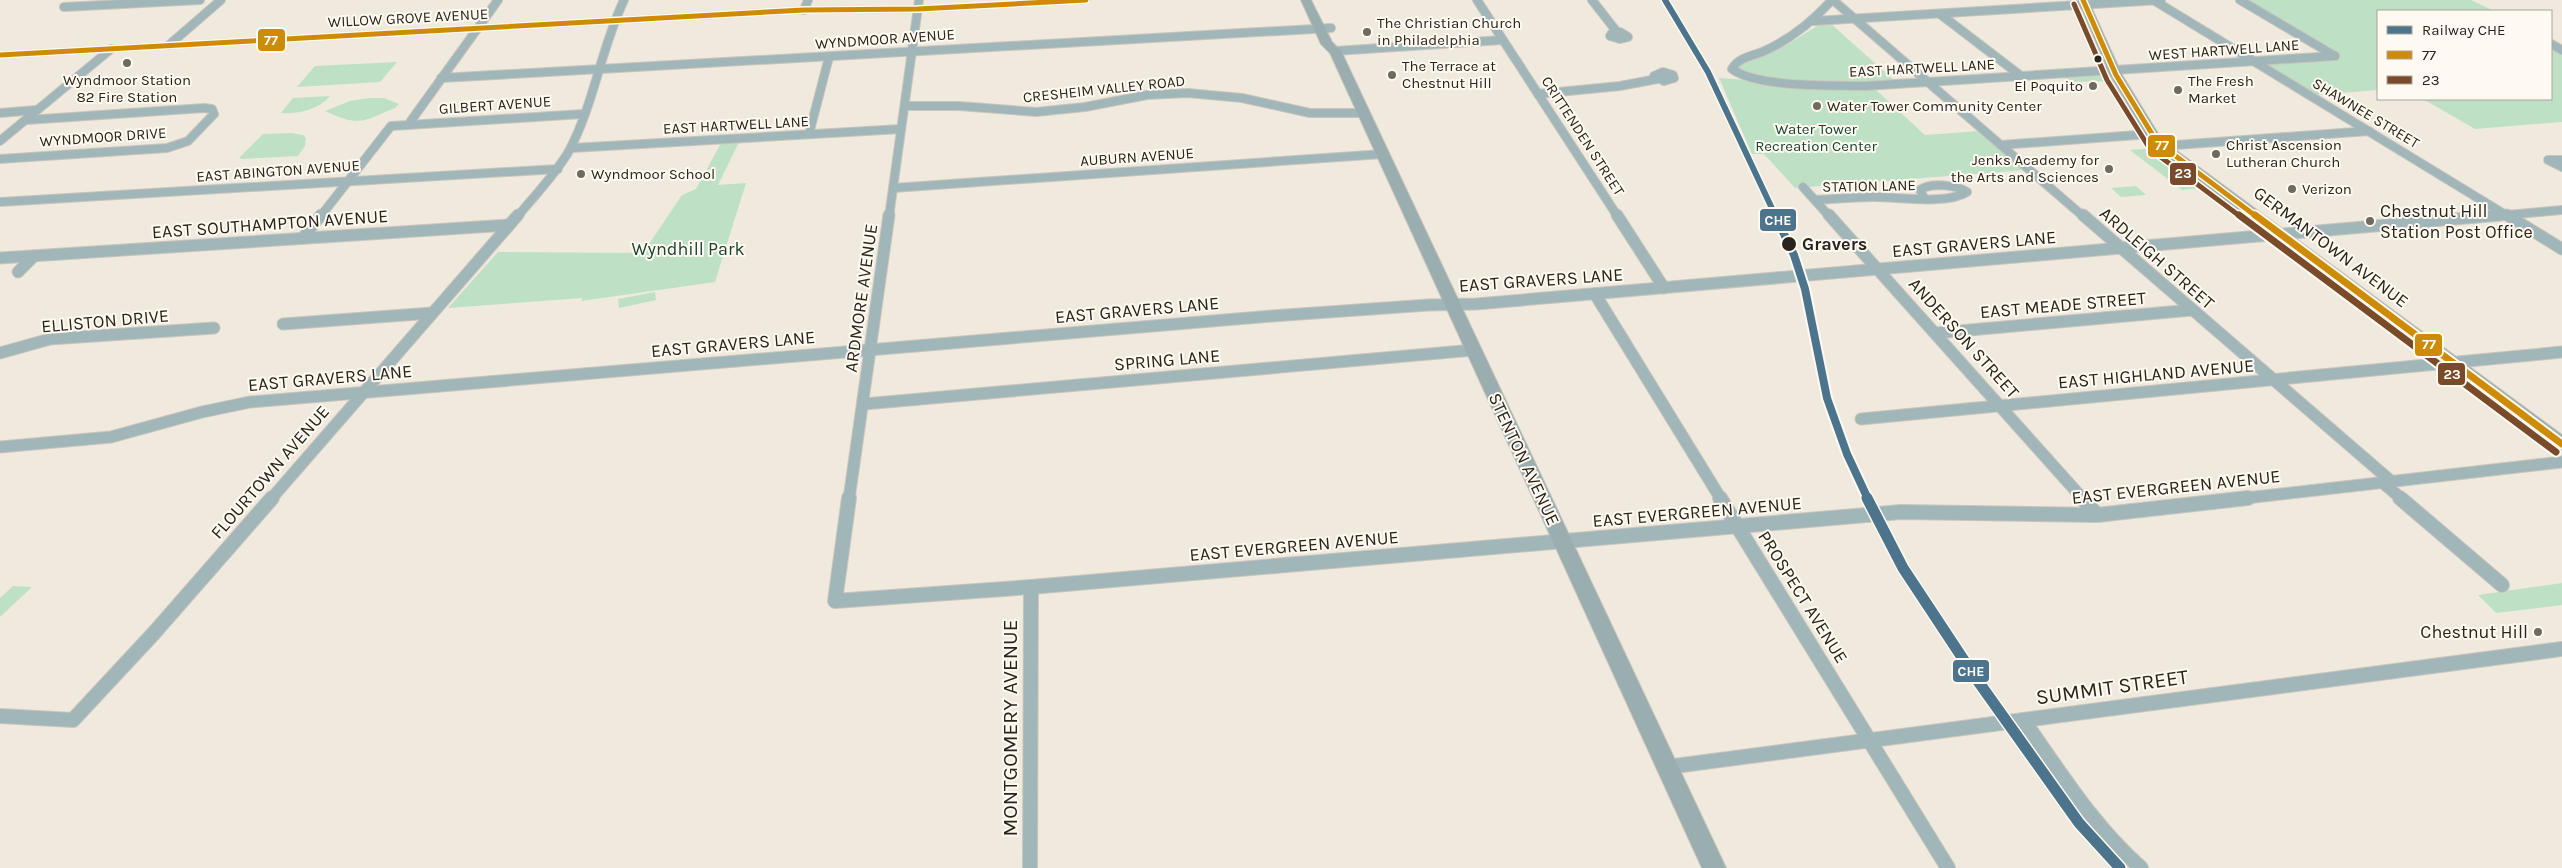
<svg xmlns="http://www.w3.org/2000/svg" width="2562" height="868" viewBox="0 0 2562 868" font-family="Karla,sans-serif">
	<rect width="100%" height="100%" fill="#f0e9de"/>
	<g fill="#bee1c6">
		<polygon points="2244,0 2471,0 2494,11 2378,11 2378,90 2315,95 2263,64 2335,58"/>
		<path d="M1830 23 1896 82C1853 83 1776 88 1738 68L1741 64 1788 44 1817 26Z"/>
		<polygon points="2551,47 2562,52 2562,122 2475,129 2423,99 2551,99"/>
		<polygon points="397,62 380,82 297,87 315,66"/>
		<polygon points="2109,74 2113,81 2070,82 2061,75"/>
		<polygon points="1719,78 1875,89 1925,135 1980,131 2025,170 1795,188 1764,154 1752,154"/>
		<path d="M330 96C318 110 299 114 281 113L293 98Z"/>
		<path d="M369 98H384L399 104 395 108C361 122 360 127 325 111L350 101Z"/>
		<polygon points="292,133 303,135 306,138 305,146 298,156 242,159 239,158 263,134"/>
		<polygon points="739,142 718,185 746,183 715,282 581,301 583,298 448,308 498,252 643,253 682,195 696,189 721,143"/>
		<polygon points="2154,148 2206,187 2182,190 2130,150"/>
		<polygon points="2136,186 2146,195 2121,197 2111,188"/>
		<polygon points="655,292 656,300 619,308 618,299"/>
		<polygon points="2562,583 2562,605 2496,613 2478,595"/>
		<polygon points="13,586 32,587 0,617 0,598"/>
	</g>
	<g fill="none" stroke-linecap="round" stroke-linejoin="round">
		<defs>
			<g id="minor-far2">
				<polyline points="1477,0 1618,217"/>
				<polyline points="1592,0 1617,32"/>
				<path d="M1832 0C1812 22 1790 40 1762 52 1751 56 1738 58 1732 69 1758 88 1832 85 1865 86L2335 56"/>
				<polyline points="1833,0 2084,217"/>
				<polyline points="2240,0 2335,56"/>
				<polyline points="2155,1 2509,217"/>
				<polyline points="64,7 200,0"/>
				<polyline points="804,10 808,0"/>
				<polyline points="1940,14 2021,76"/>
				<polyline points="1814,21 2161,0"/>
				<polygon points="1620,32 1628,37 1620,39 1610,36 1612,33"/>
				<polyline points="2551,44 2562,50"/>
				<polyline points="169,45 221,0"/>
				<polyline points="1335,51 1502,40"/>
				<polygon points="1663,72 1673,75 1674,78 1664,81 1654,76"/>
				<polyline points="441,78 1331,28"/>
				<polyline points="1538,94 1620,86 1657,79"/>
				<polyline points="905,106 959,106 1036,112 1085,107 1147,95 1188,93 1242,98 1310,113 1364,113"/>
				<polyline points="0,113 36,110"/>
				<polyline points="408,125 583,114"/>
				<polyline points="809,134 829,57"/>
				<polyline points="0,141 111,49"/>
				<polyline points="2001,145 2151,134"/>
				<polyline points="2162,146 2369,131"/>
				<polyline points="572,148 901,129"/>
				<polyline points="0,159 167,148 188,141 214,114 212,109 204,108 27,120"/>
				<polyline points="2562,160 2548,160 2562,167"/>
				<polyline points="1803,187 1830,217"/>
				<polyline points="893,188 1383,154"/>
				<path d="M1815 200C1835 199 1854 197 1874 197 1898 197 1947 205 1967 192 1957 185 1930 182 1920 190L1924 198"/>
				<polyline points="0,202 558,169"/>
				<polyline points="320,217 391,126 408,125 498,0"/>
				<path d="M517 217C535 195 555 175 569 151 594 104 601 48 624 0"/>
				<polyline points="889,217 919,0"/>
				<polyline points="2486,217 2562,210"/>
			</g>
			<g id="minor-far1">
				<polyline points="1617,215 1664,288"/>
				<polyline points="1829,215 2083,499"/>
				<polyline points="2083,215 2392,482"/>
				<polyline points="2507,215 2562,249"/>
				<polyline points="303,238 321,215"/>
				<polyline points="0,258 509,225"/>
				<polyline points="18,272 34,256"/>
				<polyline points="1595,294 1721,499"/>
				<polyline points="283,324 432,313"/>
				<polyline points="1936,333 2192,310"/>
				<polyline points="0,353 50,339 214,328"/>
				<polyline points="864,404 1474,350"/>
				<polyline points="1861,419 2562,352"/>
				<polyline points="0,447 111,437 202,412 250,402 1272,316 1428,305 1476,304 2501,215"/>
				<polyline points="2383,483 2402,499"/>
				<polyline points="271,499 518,215"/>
				<polyline points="849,499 889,215"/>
				<polyline points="2237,499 2562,462"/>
			</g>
			<g id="minor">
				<polyline points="849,498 835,601 1031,587 1901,512 2097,515 2248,498"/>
				<polyline points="1720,498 1948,868"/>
				<polyline points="2082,498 2097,515"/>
				<polyline points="2400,498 2502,585"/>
				<polyline points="0,716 73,720 154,633 272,498"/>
				<path d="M2023 720C2060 772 2093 826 2141 868"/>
				<polyline points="1667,767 2562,649"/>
				<polyline points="1030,868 1031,587"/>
			</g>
			<polygon id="tertiary" points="1038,0 1090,0 1086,3 918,12 804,13 0,58 0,52 804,7 918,6"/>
			<g id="primary">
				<polygon points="1301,0 1311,0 1332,42 1341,51 1726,868 1702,868 1330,53 1321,44"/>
				<polygon points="2078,0 2088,0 2122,75 2162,140 2562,435 2562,450 2556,448 2152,145 2110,75"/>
			</g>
		</defs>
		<use href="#minor-far2" stroke="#cbc5bd" stroke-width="10"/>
		<use href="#minor-far1" stroke="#cbc5bd" stroke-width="13"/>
		<use href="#minor" stroke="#cbc5bd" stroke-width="16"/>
		<use href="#tertiary" stroke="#cbc5bd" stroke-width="2"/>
		<use href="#primary" stroke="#cbc5bd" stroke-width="2"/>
		<use href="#minor-far2" stroke="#a0b6b9" stroke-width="8"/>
		<use href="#minor-far1" stroke="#a0b6b9" stroke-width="11"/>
		<use href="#minor" stroke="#a0b6b9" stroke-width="14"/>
		<use href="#tertiary" fill="#a0b6b9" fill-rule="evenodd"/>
		<use href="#primary" fill="#9aaeb0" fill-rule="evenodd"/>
		<defs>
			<g id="bus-1-far1">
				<polyline points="2083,0 2116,75 2157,142 2257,217"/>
				<polyline points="0,55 804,10 918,9 1086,0"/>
			</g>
			<polyline id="bus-1" points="2255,215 2562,444"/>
			<polyline id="bus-2-far1" points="2074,4 2107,80 2150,149 2241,217"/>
			<polyline id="bus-2" points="2239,215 2556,452"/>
		</defs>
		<use href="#bus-1-far1" stroke="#fffaf1" stroke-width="8"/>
		<use href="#bus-1" stroke="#fffaf1" stroke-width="11"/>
		<use href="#bus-2-far1" stroke="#fffaf1" stroke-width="8"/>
		<use href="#bus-2" stroke="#fffaf1" stroke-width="11"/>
		<use href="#bus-1-far1" stroke="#ce8c06" stroke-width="5"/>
		<use href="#bus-1" stroke="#ce8c06" stroke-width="7"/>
		<use href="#bus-2-far1" stroke="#7a4b2a" stroke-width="5"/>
		<use href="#bus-2" stroke="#7a4b2a" stroke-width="7"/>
		<defs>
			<polyline id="rail-1-far2" points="1665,0 1708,72 1776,217"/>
			<polyline id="rail-1-far1" points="1775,215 1794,255 1805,289 1827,398 1847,454 1868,499"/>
			<polyline id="rail-1" points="1867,498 1903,568 1975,677 2079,823 2120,868"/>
		</defs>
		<use href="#rail-1-far2" stroke="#fffaf1" stroke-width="9"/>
		<use href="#rail-1-far1" stroke="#fffaf1" stroke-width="12"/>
		<use href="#rail-1" stroke="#fffaf1" stroke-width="14"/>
		<use href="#rail-1-far2" stroke="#4c748c" stroke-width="6"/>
		<use href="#rail-1-far1" stroke="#4c748c" stroke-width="8"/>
		<use href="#rail-1" stroke="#4c748c" stroke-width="11"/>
	</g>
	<g fill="#6f6960" stroke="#fffaf1" stroke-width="2">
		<circle cx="1367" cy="32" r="5"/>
		<circle cx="127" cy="63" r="5"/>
		<circle cx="1392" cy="75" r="5"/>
		<circle cx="2093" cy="86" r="5"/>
		<circle cx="2178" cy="90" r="5"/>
		<circle cx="1817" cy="106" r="5"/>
		<circle cx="2216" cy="154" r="5"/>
		<circle cx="2109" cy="169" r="5"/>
		<circle cx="581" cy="174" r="5"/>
		<circle cx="2292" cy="189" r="5"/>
		<circle cx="2370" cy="221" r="5"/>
		<circle cx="2538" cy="632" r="5"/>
	</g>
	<g fill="#29241c" stroke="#fffaf1" stroke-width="2">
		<circle cx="2098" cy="59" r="4.5"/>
		<circle cx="1789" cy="244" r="8"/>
	</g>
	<g text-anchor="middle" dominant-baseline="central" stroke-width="4" stroke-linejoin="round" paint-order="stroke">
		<g font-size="15" fill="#29241c" stroke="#fffaf1">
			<text transform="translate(408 18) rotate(-3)">WILLOW GROVE AVENUE</text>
			<text transform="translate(885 39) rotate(-4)">WYNDMOOR AVENUE</text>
			<text transform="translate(2224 50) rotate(-4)">WEST HARTWELL LANE</text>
			<text transform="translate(1922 68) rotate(-3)">EAST HARTWELL LANE</text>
			<text transform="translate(1104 89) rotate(-6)">CRESHEIM VALLEY ROAD</text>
			<text transform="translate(495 105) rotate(-4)">GILBERT AVENUE</text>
			<text transform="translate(2366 113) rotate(31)">SHAWNEE STREET</text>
			<text transform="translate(736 125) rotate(-3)">EAST HARTWELL LANE</text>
			<text transform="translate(1583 136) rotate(57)">CRITTENDEN STREET</text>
			<text transform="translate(103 137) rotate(-4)">WYNDMOOR DRIVE</text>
			<text transform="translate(1137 157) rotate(-4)">AUBURN AVENUE</text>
			<text transform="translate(278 171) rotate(-4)">EAST ABINGTON AVENUE</text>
			<text transform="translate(1869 186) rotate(-1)">STATION LANE</text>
		</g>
		<g font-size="15" fill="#29241c" stroke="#fffaf1" text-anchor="start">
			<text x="1377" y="23">The Christian Church<tspan x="1377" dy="17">in Philadelphia</tspan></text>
			<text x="1402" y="66">The Terrace at<tspan x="1402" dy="17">Chestnut Hill</tspan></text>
			<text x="127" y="80" text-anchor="middle">Wyndmoor Station<tspan x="127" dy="17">82 Fire Station</tspan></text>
			<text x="2188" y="81">The Fresh<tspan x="2188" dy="17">Market</tspan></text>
			<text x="2083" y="86" text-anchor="end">El Poquito</text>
			<text x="1827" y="106">Water Tower Community Center</text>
			<text x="2226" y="145">Christ Ascension<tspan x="2226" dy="17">Lutheran Church</tspan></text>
			<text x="2099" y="160" text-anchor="end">Jenks Academy for<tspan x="2099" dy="17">the Arts and Sciences</tspan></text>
			<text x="591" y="174">Wyndmoor School</text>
			<text x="2302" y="189">Verizon</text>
		</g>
		<g font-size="15" fill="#19432e" stroke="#fffaf1">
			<text x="1816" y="129">Water Tower<tspan x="1816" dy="17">Recreation Center</tspan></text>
		</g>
		<g font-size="18" fill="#29241c" stroke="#fffaf1" text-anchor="start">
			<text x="2380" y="211">Chestnut Hill<tspan x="2380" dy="21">Station Post Office</tspan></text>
			<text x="2528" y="632" text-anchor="end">Chestnut Hill</text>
		</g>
		<g font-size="18" fill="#29241c" stroke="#fffaf1">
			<text transform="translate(270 224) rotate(-4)">EAST SOUTHAMPTON AVENUE</text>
			<text transform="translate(1974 244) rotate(-5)">EAST GRAVERS LANE</text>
			<text transform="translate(2331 247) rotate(37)">GERMANTOWN AVENUE</text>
			<text transform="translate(2157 258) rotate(41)">ARDLEIGH STREET</text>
			<text transform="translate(1541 280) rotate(-4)">EAST GRAVERS LANE</text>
			<text transform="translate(861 298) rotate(-82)">ARDMORE AVENUE</text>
			<text transform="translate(2063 305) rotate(-5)">EAST MEADE STREET</text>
			<text transform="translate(1137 310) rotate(-5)">EAST GRAVERS LANE</text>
			<text transform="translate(105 321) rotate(-5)">ELLISTON DRIVE</text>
			<text transform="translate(1964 338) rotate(48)">ANDERSON STREET</text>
			<text transform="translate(733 344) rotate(-5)">EAST GRAVERS LANE</text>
			<text transform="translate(1167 360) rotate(-5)">SPRING LANE</text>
			<text transform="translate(2156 374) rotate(-5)">EAST HIGHLAND AVENUE</text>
			<text transform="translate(330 378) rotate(-5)">EAST GRAVERS LANE</text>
			<text transform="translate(1524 459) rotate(65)">STENTON AVENUE</text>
			<text transform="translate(270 472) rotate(-49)">FLOURTOWN AVENUE</text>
			<text transform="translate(2176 487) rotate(-6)">EAST EVERGREEN AVENUE</text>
			<text transform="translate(1697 512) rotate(-5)">EAST EVERGREEN AVENUE</text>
			<text transform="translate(1294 546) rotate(-5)">EAST EVERGREEN AVENUE</text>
			<text transform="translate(1803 597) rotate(58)">PROSPECT AVENUE</text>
		</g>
		<g font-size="18" font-weight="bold" fill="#29241c" stroke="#fffaf1" text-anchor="start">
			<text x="1802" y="244">Gravers</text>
		</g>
		<g font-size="18" fill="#19432e" stroke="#fffaf1">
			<text x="688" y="249">Wyndhill Park</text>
		</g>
		<g font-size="21" fill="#29241c" stroke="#fffaf1">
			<text transform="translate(2112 687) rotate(-8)">SUMMIT STREET</text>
			<text transform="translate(1010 728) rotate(-90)">MONTGOMERY AVENUE</text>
		</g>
	</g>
	<g stroke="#fffaf1" stroke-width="2">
		<rect x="257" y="28" width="29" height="24" rx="5" fill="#ce8c06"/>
		<rect x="2147" y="134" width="29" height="24" rx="5" fill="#ce8c06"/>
		<rect x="2169" y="162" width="28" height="24" rx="5" fill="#7a4b2a"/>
		<rect x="1759" y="208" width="38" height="24" rx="5" fill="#4c748c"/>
		<rect x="2414" y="333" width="29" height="24" rx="5" fill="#ce8c06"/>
		<rect x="2437" y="362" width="29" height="24" rx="5" fill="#7a4b2a"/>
		<rect x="1952" y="659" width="38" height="24" rx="5" fill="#4c748c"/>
	</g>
	<g font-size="14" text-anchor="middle" font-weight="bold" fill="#fff">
		<text x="271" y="45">77</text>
		<text x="2162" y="150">77</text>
		<text x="2183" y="178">23</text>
		<text x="1778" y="225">CHE</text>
		<text x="2429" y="349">77</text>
		<text x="2452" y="379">23</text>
		<text x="1971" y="676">CHE</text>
	</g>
	<rect x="2377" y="10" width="175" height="90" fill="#fffaf1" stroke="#a9a49c"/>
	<rect x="2387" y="26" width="25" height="8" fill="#4c748c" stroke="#a9a49c"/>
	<text x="2422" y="35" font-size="15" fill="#29241c">Railway CHE</text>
	<rect x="2387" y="51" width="25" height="8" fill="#ce8c06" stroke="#a9a49c"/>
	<text x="2422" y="60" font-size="15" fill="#29241c">77</text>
	<rect x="2387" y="76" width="25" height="8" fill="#7a4b2a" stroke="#a9a49c"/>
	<text x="2422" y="85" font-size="15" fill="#29241c">23</text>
</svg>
